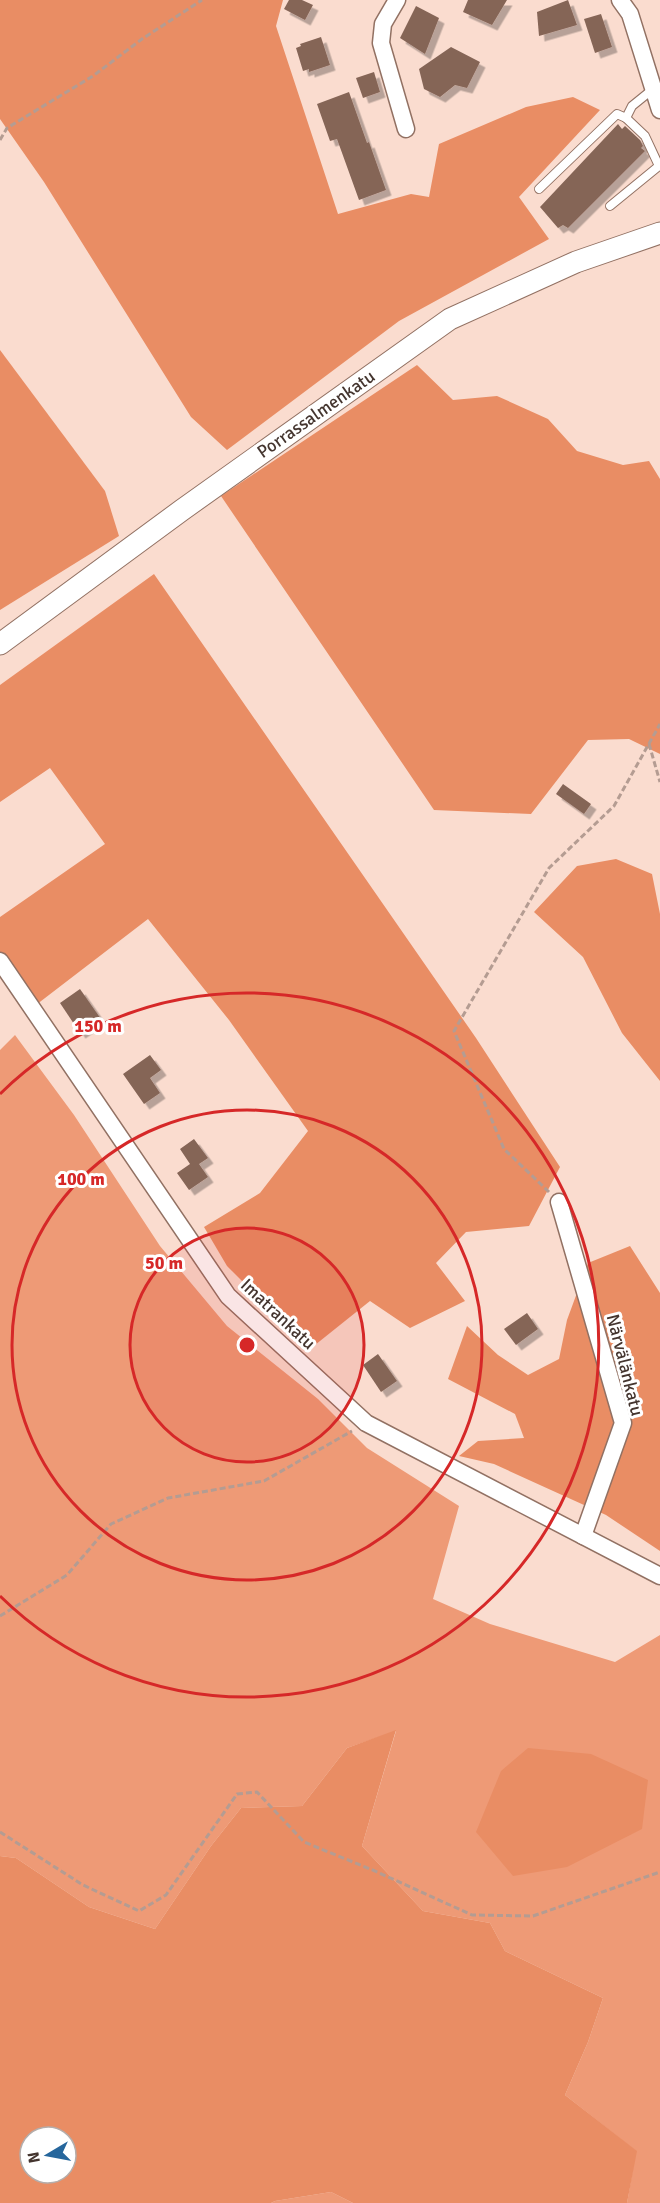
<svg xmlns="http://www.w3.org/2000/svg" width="660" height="2203" viewBox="0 0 660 2203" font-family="Signika,sans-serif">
	<defs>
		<filter id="shadow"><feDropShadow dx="5.5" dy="5.5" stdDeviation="0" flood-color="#0004"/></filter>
	</defs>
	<rect width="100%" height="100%" fill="#fadccf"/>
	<g fill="#ee9a76">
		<polygon points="15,1035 74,1115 160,1246 227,1326 318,1399 367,1448 459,1506 433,1599 490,1624 615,1662 660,1635 660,2203 627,2203 636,2151 565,2095 588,2042 603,1998 505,1951 490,1923 423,1911 362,1846 396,1731 347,1748 302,1806 241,1808 211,1846 155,1929 89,1907 16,1858 0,1856 0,1050"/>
		<polygon points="331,2192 353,2203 271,2203 275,2201"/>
	</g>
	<g fill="#e98d64" fill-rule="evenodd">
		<polygon points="0,0 283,0 276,26 338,214 411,194 429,197 439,144 526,107 573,97 600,110 519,197 549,239 399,321 227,450 191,417 44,182 0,119"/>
		<polygon points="0,350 105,491 119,536 0,610"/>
		<polygon points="417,365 453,400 497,396 548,419 577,451 623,465 649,461 660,479 660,754 629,739 588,740 531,814 434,810 221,496"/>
		<polygon points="154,574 476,1038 560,1167 529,1226 466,1232 436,1263 465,1301 410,1328 370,1301 310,1349 227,1266 204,1227 260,1193 308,1131 229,1020 148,919 32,1008 0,961 0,917 105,844 50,768 0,802 0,685"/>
		<polygon points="616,859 652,874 660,914 660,1081 622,1033 583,957 534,912 577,866"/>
		<polygon points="630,1246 660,1293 660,1551 606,1515 494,1464 459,1456 478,1441 524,1438 515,1414 448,1379 467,1326 498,1355 528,1375 559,1359 567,1320 588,1263"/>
		<path d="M396 1730 362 1846 423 1911 490 1923 505 1951 603 1998 588 2042 565 2095 637 2151 627 2203H353L331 2192 275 2201 271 2203H0V1856L16 1858 89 1907 155 1929 211 1846 241 1808 302 1806 347 1748ZM30 2137H66V2173H30Z"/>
		<polygon points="528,1748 591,1754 648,1780 642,1829 567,1867 513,1876 476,1832 501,1771"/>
	</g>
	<g fill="#856557" filter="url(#shadow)">
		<polygon points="289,0 302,0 313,5 305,20 284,9"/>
		<polygon points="468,0 507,0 492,25 463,12"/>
		<polygon points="568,0 577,25 539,36 537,12"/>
		<polygon points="416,6 439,18 425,54 400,38"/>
		<polygon points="601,14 612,47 595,53 584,19"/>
		<polygon points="321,37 330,65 309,72 309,69 303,71 296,48 301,46 300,44"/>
		<polygon points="451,47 480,62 467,88 455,85 440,97 424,89 419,69"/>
		<polygon points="374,72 380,92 363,98 356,78"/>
		<polygon points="349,92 367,143 369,142 386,190 359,200 337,139 330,141 317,104"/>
		<polygon points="618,124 622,129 625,126 640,140 643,146 641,148 645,151 568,228 563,225 558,228 540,207"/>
		<polygon points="563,784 591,804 584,814 556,794"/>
		<polygon points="80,989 101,1019 80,1033 60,1003"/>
		<polygon points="150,1055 161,1070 150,1078 160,1093 144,1104 123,1074"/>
		<polygon points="194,1139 208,1158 199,1164 208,1177 189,1190 177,1173 190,1164 180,1149"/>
		<polygon points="527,1313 538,1329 516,1345 504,1329"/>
		<polygon points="378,1354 397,1381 381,1392 363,1365"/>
	</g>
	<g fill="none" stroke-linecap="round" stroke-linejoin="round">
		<defs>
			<g id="service">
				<polyline points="626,118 645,136 659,166"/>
				<polyline points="539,189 617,114 626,118 632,106 653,89"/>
				<polyline points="610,206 660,165"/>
			</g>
			<g id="minor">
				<polyline points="397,0 383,24 381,43 406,129"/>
				<polyline points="620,0 630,14 660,110"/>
				<polyline points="0,961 228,1296 366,1423 660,1576"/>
				<polyline points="559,1202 623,1423 583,1536"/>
			</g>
			<polyline id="tertiary" points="0,644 182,510 450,319 576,262 660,233"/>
		</defs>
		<use href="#service" stroke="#927163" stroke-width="10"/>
		<use href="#minor" stroke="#927163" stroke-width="19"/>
		<use href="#tertiary" stroke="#927163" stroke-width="23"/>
		<g stroke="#b49c92" stroke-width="3" stroke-dasharray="6 3" stroke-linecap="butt">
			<polyline points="0,140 7,128 93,76 142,39 202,0"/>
			<polyline points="649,744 660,782"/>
			<polyline points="549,1192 504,1149 454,1031 549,868 614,806 660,724"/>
			<polyline points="0,1616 67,1575 111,1524 168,1498 264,1481 352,1431"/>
			<polyline points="0,1832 83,1885 139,1911 166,1895 237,1794 257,1792 304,1842 375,1871 472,1915 533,1916 660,1872"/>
		</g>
		<use href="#service" stroke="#fff" stroke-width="8"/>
		<use href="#minor" stroke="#fff" stroke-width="16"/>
		<use href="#tertiary" stroke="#fff" stroke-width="21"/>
	</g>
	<circle cx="247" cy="1345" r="117" fill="#d62828" fill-opacity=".12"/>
	<g fill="none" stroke="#d62828" stroke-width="3">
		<circle cx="247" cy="1345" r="117"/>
		<circle cx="247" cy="1345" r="235"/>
		<path d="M0 1094A352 352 0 1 1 0 1596"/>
	</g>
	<g text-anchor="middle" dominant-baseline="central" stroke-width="6" stroke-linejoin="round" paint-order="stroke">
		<g font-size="18" fill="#44352f" stroke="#fff">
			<text transform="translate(316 414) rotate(-35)">Porrassalmenkatu</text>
			<text transform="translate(278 1314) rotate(43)">Imatrankatu</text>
			<text transform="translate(625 1365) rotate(76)">Närvälänkatu</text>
		</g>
	</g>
	<circle cx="247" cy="1345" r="9" fill="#d62828" stroke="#fff" stroke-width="3"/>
	<g font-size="18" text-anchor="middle" font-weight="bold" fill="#d62828" stroke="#fff" stroke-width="6" stroke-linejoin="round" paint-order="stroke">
		<text x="98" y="1032">150 m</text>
		<text x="81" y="1185">100 m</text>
		<text x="164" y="1269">50 m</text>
	</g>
	<g transform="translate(48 2155) rotate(260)"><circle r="28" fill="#ffffff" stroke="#b4aeac" stroke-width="1.5"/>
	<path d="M0-4.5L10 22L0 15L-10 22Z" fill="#26669c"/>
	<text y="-9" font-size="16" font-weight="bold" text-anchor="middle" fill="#44352f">N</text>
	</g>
</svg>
